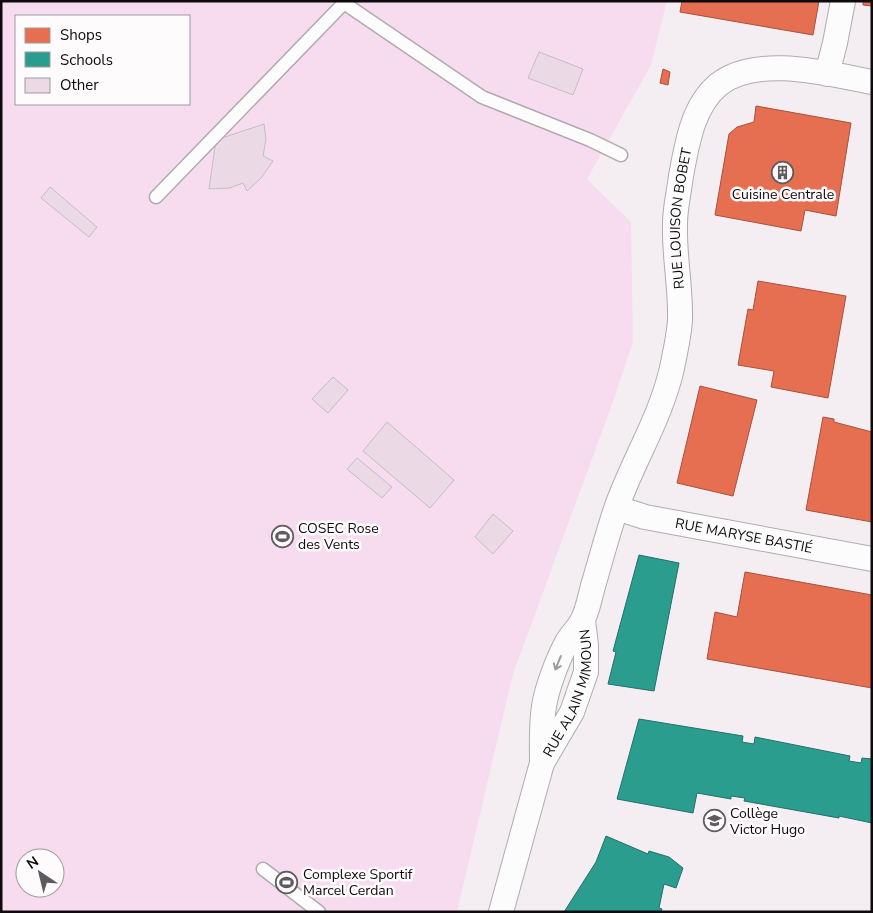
<svg xmlns="http://www.w3.org/2000/svg" width="873" height="913" viewBox="0 0 873 913" font-family="'Nunito Sans',sans-serif">
	<rect width="100%" height="100%" fill="#f4eef2"/>
	<path fill="#f7dcef" fill-rule="evenodd" d="M1 1H667L651 65 587 179 631 222 633 342 614 399 513 674 457 912H1ZM16 16H189V104H16ZM25 858H55V888H25Z"/>
	<g fill="#e76f51" stroke="#a6513d">
		<polygon points="682,1 819,1 813,35 680,12"/>
		<polygon points="863,1 872,1 872,6 863,5"/>
		<polygon points="663,69 670,72 668,85 660,83"/>
		<polygon points="756,106 851,123 836,216 805,210 801,231 715,215 729,134 737,127 754,122"/>
		<polygon points="758,281 846,296 828,398 771,387 774,371 738,365 748,309 753,310"/>
		<polygon points="700,386 757,400 733,496 677,483"/>
		<polygon points="823,417 834,419 834,422 872,432 872,522 806,510"/>
		<polygon points="745,572 872,595 872,688 707,659 715,612 737,617"/>
	</g>
	<g fill="#2a9d8f" stroke="#227168">
		<polygon points="639,555 679,563 654,691 608,684 616,652 613,651"/>
		<polygon points="639,719 743,736 742,742 754,744 755,737 850,756 849,761 861,763 862,758 872,759 872,823 839,816 839,818 744,801 745,798 731,796 731,799 697,793 693,813 617,799"/>
		<polygon points="606,836 648,854 649,851 669,857 683,868 676,888 664,884 659,908 662,909 661,912 564,912 596,862"/>
	</g>
	<g fill="#ebdae6" stroke="#c3bec2">
		<polygon points="539,52 583,69 573,95 528,78"/>
		<polygon points="264,124 266,139 263,156 273,161 261,178 247,191 243,183 230,188 209,189 216,140"/>
		<polygon points="50,187 97,227 89,237 41,198"/>
		<polygon points="333,377 348,390 328,413 312,399"/>
		<polygon points="387,422 454,480 430,508 363,451"/>
		<polygon points="357,458 392,487 382,498 347,469"/>
		<polygon points="493,514 513,531 493,554 475,537"/>
	</g>
	<g fill="none" stroke-linecap="round" stroke-linejoin="round">
		<defs>
			<g id="service">
				<polyline points="156,197 344,3 482,97 590,140 621,155"/>
				<polyline points="263,869 319,912"/>
			</g>
			<g id="minor">
				<polyline points="827,74 835,43 843,1"/>
				<path id="s1" d="M617 508 645 517 872 559"/>
				<path id="s2" d="M542 763C542 744 541 725 544 706 547 688 557 661 566 644 570 635 579 629 583 619 588 609 590 597 593 586 601 559 608 532 617 506 634 459 661 417 672 368 675 353 679 336 680 320 681 288 674 256 675 224 675 208 679 192 681 176 687 145 692 107 718 85 756 54 829 74 872 82"/>
				<path id="s3" d="M501 912 542 763 572 712 586 672V645L583 621"/>
			</g>
		</defs>
		<use href="#service" stroke="#b0abaf" stroke-width="15"/>
		<use href="#minor" stroke="#b0abaf" stroke-width="26"/>
		<use href="#service" stroke="#fdfcfd" stroke-width="12"/>
		<use href="#minor" stroke="#fdfcfd" stroke-width="24"/>
	</g>
	<defs><path id="oneway-shaft" d="M-6 0H5M1.5-3L5.5 0L1.5 3" fill="none" stroke-width="1.6" stroke-linecap="round" stroke-linejoin="round" transform="scale(1.25)"/></defs>
	<use stroke="#9d9b9d" href="#oneway-shaft" transform="translate(558 663) rotate(112)"/>
	<defs>
		<symbol id="building-ring" viewBox="-11 -11 22 22"><circle r="9.5" fill="#fefbfd" stroke="#5e5a5d" stroke-width="1.5"/><path d="M-4-6H4V6H1V3H-1V6H-4ZM-2.5-4.3h1.7v1.8h-1.7ZM.8-4.3h1.7v1.8H.8ZM-2.5-1h1.7V.8h-1.7ZM.8-1h1.7V.8H.8Z" fill="#5e5a5d"/></symbol>
		<symbol id="stadium-ring" viewBox="-11 -11 22 22"><circle r="9.5" fill="#fefbfd" stroke="#5e5a5d" stroke-width="1.5"/><path d="M0-5a6.5 5 0 1 0 0 10a6.5 5 0 1 0 0-10ZM-3.5-1.8h7v3.6h-7Z" fill="#5e5a5d"/></symbol>
		<symbol id="school-ring" viewBox="-11 -11 22 22"><circle r="9.5" fill="#fefbfd" stroke="#5e5a5d" stroke-width="1.5"/><path d="M0-5L7-2L0 1L-7-2ZM-4 1L0 2.5L4 1V4Q0 6-4 4Z" fill="#5e5a5d"/></symbol>
	</defs>
	<g fill-rule="evenodd">
		<use href="#building-ring" x="770" y="160" width="25" height="25"/>
		<use href="#stadium-ring" x="270" y="524" width="25" height="25"/>
		<use href="#school-ring" x="702" y="808" width="25" height="25"/>
		<use href="#stadium-ring" x="274" y="870" width="25" height="25"/>
	</g>
	<g text-anchor="middle" dominant-baseline="central" stroke-width="5" stroke-linejoin="round" paint-order="stroke">
		<g font-size="14" fill="#0e0a0d" stroke="#fefbfd" text-anchor="start">
			<text x="783" y="194" text-anchor="middle">Cuisine Centrale</text>
			<text x="298" y="528">COSEC Rose<tspan x="298" dy="16">des Vents</tspan></text>
			<text x="730" y="813">Collège<tspan x="730" dy="16">Victor Hugo</tspan></text>
			<text x="303" y="874">Complexe Sportif<tspan x="303" dy="16">Marcel Cerdan</tspan></text>
		</g>
		<g font-size="14" fill="#0e0a0d" stroke="#fefbfd">
			<text stroke="none"><textPath href="#s2" startOffset="571">RUE LOUISON BOBET</textPath></text>
			<text stroke="none"><textPath href="#s1" startOffset="130">RUE MARYSE BASTIÉ</textPath></text>
			<text stroke="none"><textPath href="#s3" startOffset="231">RUE ALAIN MIMOUN</textPath></text>
		</g>
	</g>
	<rect width="873" height="913" fill="none" stroke="#0e0a0d" stroke-width="5"/>
	<rect x="15" y="15" width="175" height="90" fill="#fefbfd" stroke="#9e9b9d"/>
	<rect x="25" y="28" width="25" height="15" fill="#e76f51" stroke="#9e9b9d"/>
	<text x="60" y="40" font-size="15" fill="#0e0a0d">Shops</text>
	<rect x="25" y="52" width="25" height="15" fill="#2a9d8f" stroke="#9e9b9d"/>
	<text x="60" y="65" font-size="15" fill="#0e0a0d">Schools</text>
	<rect x="25" y="78" width="25" height="15" fill="#ebdae6" stroke="#9e9b9d"/>
	<text x="60" y="90" font-size="15" fill="#0e0a0d">Other</text>
	<g transform="translate(40 873) rotate(325)"><circle r="24" fill="#fefbfd" stroke="#9e9b9d"/>
	<path d="M0-4L9 19L0 12L-9 19Z" fill="#5e5a5d"/>
	<text y="-8" font-size="14" font-weight="bold" text-anchor="middle" fill="#0e0a0d">N</text>
	</g>
</svg>
